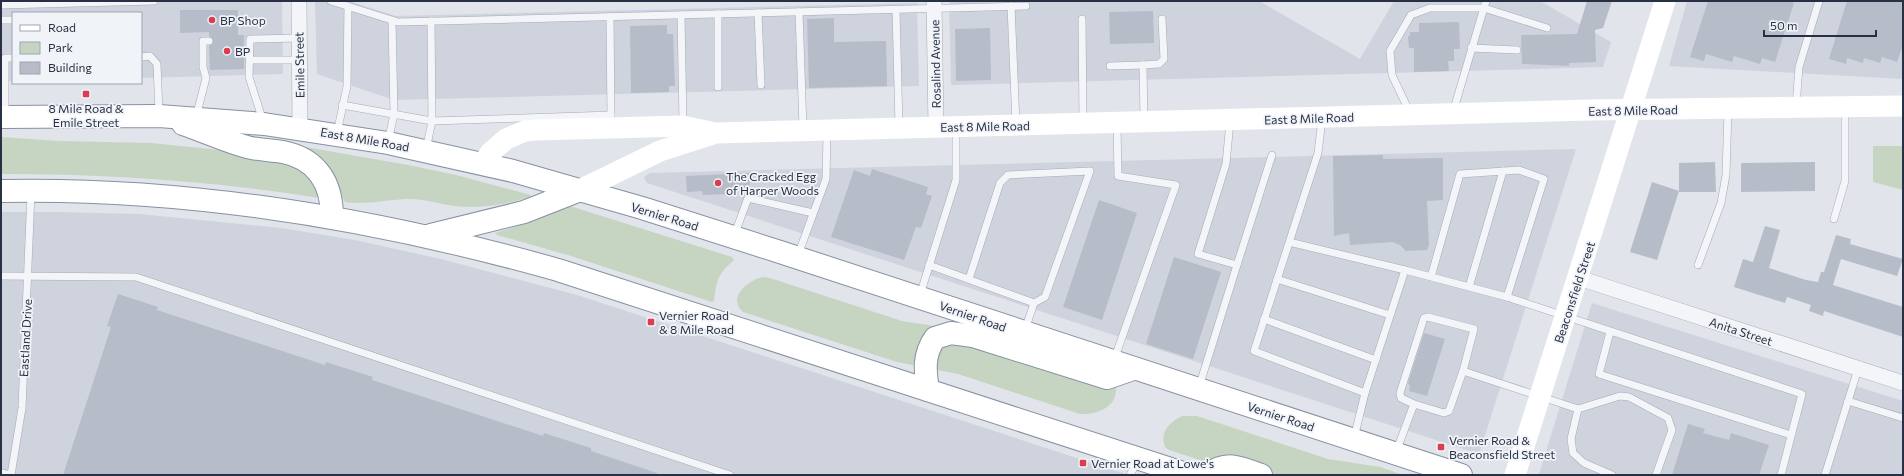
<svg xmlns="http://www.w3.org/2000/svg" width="1904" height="476" viewBox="0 0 1904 476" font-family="Commissioner,sans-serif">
	<rect width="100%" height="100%" fill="#e1e4ea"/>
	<g fill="#ced3dd">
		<polygon points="1,1 282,1 283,74 141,78 141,13 13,13 13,81 1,81"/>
		<polygon points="315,1 349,1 396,16 917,3 919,86 394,100 317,74"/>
		<polygon points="1259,1 1360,59 1394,1 1540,1 1611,42 1603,67 951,85 949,2"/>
		<polygon points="1687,1 1903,1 1903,79 1669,66"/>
		<polygon points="1576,149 1479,454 647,183 644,178 645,176 650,173"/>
		<polygon points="1,212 57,212 139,214 281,228 355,240 441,259 577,295 1129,475 1,475"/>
		<polygon points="1592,303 1903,401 1903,475 1539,474"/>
	</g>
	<g fill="#c6d5c1">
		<path d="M1 137 59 141 151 143 211 149 290 161 314 178 319 198C214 181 108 174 1 174Z"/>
		<path d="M294 145 408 165 456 175 531 195 530 197C506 204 481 209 455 206 439 204 422 198 406 199 385 200 365 205 345 202L334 180Z"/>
		<polygon points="1873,146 1903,146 1903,190 1873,182"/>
		<path d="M570 206 732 257 734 260C717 275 717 280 714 301L712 302 571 256 497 235 495 233 536 220Z"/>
		<path d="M762 277 770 278 902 321 954 329 1116 386C1118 407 1098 415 1080 414L958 374 897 362 743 312C727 298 747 281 762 277Z"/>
		<path d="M1182 416H1197L1328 459 1380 467 1403 475H1246L1169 450 1165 447C1159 432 1170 422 1182 416Z"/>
	</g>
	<g fill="#b7bdc8">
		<polygon points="1587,1 1612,1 1603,28 1595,30 1596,62 1569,63 1569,66 1522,64 1521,35 1577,34"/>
		<polygon points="1708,1 1787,1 1794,3 1775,62 1762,58 1760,64 1734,56 1732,62 1706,54 1704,61 1690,57"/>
		<polygon points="1847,1 1903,1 1903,45 1897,62 1882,57 1880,63 1864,58 1863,63 1847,58 1846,64 1829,59"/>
		<polygon points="180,10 238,10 238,35 244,35 244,69 210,70 209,46 213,43 213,39 209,36 209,32 180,33"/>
		<polygon points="1153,11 1154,43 1110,44 1109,12"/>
		<polygon points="834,18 834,42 886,41 887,86 809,88 807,19"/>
		<polygon points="1459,22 1460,49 1454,49 1454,61 1448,61 1449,71 1414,72 1414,48 1409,48 1408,36 1410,36 1410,32 1419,32 1419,23"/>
		<polygon points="667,25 667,34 673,34 675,86 669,86 669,92 631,93 630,26"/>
		<polygon points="990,28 991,80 956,81 955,29"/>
		<polygon points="1383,155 1383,159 1443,158 1443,200 1427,201 1429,245 1427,250 1406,251 1400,245 1393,242 1350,245 1349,233 1334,236 1333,156"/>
		<polygon points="1715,162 1716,192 1679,192 1679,163"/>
		<polygon points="1815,162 1815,191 1741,192 1741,163"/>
		<polygon points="872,169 928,187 926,194 932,196 921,228 916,227 904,260 831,237 854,170 870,176"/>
		<polygon points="749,173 750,190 730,190 730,194 703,195 702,191 687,192 686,176"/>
		<polygon points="1652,182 1679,191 1657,260 1630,252"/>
		<polygon points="1099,200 1137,213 1102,320 1063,307"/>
		<polygon points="1765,226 1780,230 1769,268 1806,280 1818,282 1821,272 1824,272 1836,235 1851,239 1850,244 1903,259 1897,276 1841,259 1833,285 1903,307 1903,337 1824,311 1823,316 1809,311 1811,305 1787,297 1785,303 1734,287 1743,259 1753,262"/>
		<polygon points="1174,257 1221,272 1193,359 1146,344"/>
		<polygon points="118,294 158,307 157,310 325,365 326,362 373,377 372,380 543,436 544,433 591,448 591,451 657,473 656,475 63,475 111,327 107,326"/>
		<polygon points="1424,333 1445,339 1427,396 1409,391 1410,386 1408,383"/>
		<polygon points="1688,424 1705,429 1703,433 1729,440 1731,433 1769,445 1759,475 1672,475"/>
	</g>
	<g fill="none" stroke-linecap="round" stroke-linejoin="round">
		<defs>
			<g id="lane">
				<polyline points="331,1 398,22 1026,6"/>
				<polyline points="1,5 154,1"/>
				<polyline points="1011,6 1016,124"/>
				<polyline points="896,10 899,126"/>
				<polyline points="799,12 803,129"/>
				<polyline points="758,13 761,85"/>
				<polyline points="718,14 718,87"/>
				<polyline points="681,15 683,124"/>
				<polyline points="610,17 611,119"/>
				<polyline points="1082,19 1083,121"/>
				<polyline points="1,20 13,20"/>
				<polyline points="1471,48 1517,50"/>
				<polyline points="141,57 150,56 157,64 159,113"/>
				<polyline points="250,60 300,60"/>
				<polyline points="1110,66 1143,65"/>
				<polyline points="342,105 432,121 431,21"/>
				<polyline points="1796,106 1799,67 1819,1"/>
				<polyline points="1453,112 1486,1"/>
				<polyline points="1410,113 1392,75 1390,51 1411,15 1430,8 1484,8 1547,28"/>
				<polyline points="5,116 5,58 13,58"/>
				<polyline points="196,117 206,78 203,67 203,41 209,41"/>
				<polyline points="1144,120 1143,65 1159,64 1164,59 1162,19"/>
				<polyline points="263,121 249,77 250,39 299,38"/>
				<polyline points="1230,122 1226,164 1198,254 1237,265 1272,155"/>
				<polyline points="337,133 347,86 348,6"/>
				<polyline points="388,142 394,114 392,20"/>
				<polyline points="426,150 432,121 611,115"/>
				<polyline points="1834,219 1845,181 1845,109"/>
				<polyline points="734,236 748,198 813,213"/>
				<polyline points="1289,242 1405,270 1365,393 1254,351 1318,153 1322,119"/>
				<polyline points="798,255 826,179 827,132"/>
				<polyline points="929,265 1034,303 1025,330"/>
				<polyline points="1698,265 1721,203 1726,175 1728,109"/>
				<polyline points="1405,270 1507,297 1544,179 1519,170 1460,174 1431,277"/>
				<polyline points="1,276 136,277 730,475"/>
				<polyline points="969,279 1000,183 1008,175 1090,171 1045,297 1034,303"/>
				<polyline points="1277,279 1390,315"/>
				<polyline points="1469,287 1503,171"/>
				<polyline points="920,295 956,180 956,129"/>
				<polyline points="1507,297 1802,394 1781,475"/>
				<polyline points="1264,319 1376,360"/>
				<polyline points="1610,332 1599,374 1791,435"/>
				<polyline points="1114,360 1176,185 1118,176 1117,125"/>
				<polyline points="1463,371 1578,409 1571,439 1573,453 1584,463 1612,475"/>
				<polyline points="1199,387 1237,265"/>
				<polyline points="1848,401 1903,418"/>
				<polyline points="1578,409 1620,396 1629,397 1668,418 1672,430 1656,475"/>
				<polyline points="1354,438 1365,393"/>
				<polyline points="1396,452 1414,404 1444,413 1449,411 1463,371 1474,329 1428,317 1424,318 1400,393 1401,398 1414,404"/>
				<polyline points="1,473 11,475"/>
				<polyline points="11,475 22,408 31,193"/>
				<polyline points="1130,475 1138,460"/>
				<polyline points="1825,475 1858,369"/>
			</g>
			<g id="street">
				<polyline points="299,1 300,129"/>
				<polyline points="934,1 936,127"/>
				<polyline points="1579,278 1903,383"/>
			</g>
			<g id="highway">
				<polyline points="1,117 159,116 264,124 388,143 513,171 642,208 780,252 1461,475"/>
				<path d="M183 124C204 131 225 141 247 147 258 150 271 150 283 152 318 159 332 184 332 217"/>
				<path d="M1 191C189 187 377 219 558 270L1189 475"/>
				<polyline points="431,235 524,212 580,190"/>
				<path d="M928 390C925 371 923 355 935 338L951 333 973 336 1107 378 1133 369"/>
				<path d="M1206 475C1228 460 1238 467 1261 475"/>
			</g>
		</defs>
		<use href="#lane" stroke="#a6abb5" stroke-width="8"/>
		<use href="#street" stroke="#a6abb5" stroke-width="16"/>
		<use href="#highway" stroke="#8791a2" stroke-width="24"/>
		<use href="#lane" stroke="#f4f5f8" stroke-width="7"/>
		<use href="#street" stroke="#f4f5f8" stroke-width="15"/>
		<g stroke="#fff" stroke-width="21">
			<polyline points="484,163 490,153 506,139 525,131 536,130 683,126 715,133 1591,110 1903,106"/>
			<polyline points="580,190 660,151 713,134"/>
			<polyline points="1515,475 1665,1"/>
		</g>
		<use href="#highway" stroke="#fff" stroke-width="22"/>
	</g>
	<g fill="#d83d52" stroke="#f0f3f8" stroke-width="1.5">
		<circle cx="212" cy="20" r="4"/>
		<circle cx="227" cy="51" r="4"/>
		<rect x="82" y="90" width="8" height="8" rx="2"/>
		<circle cx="718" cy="183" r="4"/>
		<rect x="647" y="318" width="8" height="8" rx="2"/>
		<rect x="1437" y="443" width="8" height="8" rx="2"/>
		<rect x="1079" y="459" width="8" height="8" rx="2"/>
	</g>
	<g text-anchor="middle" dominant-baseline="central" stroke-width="3.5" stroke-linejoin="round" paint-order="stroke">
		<g font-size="12" fill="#283143" stroke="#f0f3f8" text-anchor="start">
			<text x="220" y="20">BP Shop</text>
			<text x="235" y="51">BP</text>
			<text x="86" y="108" text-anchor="middle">8 Mile Road &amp;<tspan x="86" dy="14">Emile Street</tspan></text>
			<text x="726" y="176">The Cracked Egg<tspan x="726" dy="14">of Harper Woods</tspan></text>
			<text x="659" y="315">Vernier Road<tspan x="659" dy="14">&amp; 8 Mile Road</tspan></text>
			<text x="1449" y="440">Vernier Road &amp;<tspan x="1449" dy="14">Beaconsfield Street</tspan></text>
			<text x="1091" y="463">Vernier Road at Lowe's</text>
		</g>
		<g font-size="12" fill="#283143" stroke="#f0f3f8">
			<text transform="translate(935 64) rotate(-91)">Rosalind Avenue</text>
			<text transform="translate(299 65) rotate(-91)">Emile Street</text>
			<text transform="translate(1633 110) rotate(-1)">East 8 Mile Road</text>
			<text transform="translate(1309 118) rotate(-2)">East 8 Mile Road</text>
			<text transform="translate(985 126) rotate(-1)">East 8 Mile Road</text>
			<text transform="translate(365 139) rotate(10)">East 8 Mile Road</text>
			<text transform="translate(665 216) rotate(17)">Vernier Road</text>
			<text transform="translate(1574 292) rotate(-72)">Beaconsfield Street</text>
			<text transform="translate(973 316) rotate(19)">Vernier Road</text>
			<text transform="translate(1741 331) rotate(18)">Anita Street</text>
			<text transform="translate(25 338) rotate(-87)">Eastland Drive</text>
			<text transform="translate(1281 416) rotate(18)">Vernier Road</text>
		</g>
	</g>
	<rect width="1904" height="476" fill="none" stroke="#283143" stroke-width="4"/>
	<rect x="12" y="12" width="130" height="72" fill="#f0f3f8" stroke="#a0a5b0"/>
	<rect x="20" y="25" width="20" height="6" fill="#ffffff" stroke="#a0a5b0"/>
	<text x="48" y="32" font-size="12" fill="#283143">Road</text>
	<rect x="20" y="42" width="20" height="12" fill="#c6d5c1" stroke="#a0a5b0"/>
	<text x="48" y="52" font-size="12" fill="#283143">Park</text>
	<rect x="20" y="62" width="20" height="12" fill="#b7bdc8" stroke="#a0a5b0"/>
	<text x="48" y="72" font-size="12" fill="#283143">Building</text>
	<path d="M1764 30v6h112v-6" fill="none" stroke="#283143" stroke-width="2"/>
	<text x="1770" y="30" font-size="12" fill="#283143" stroke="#f0f3f8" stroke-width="3" paint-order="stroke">50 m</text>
</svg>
